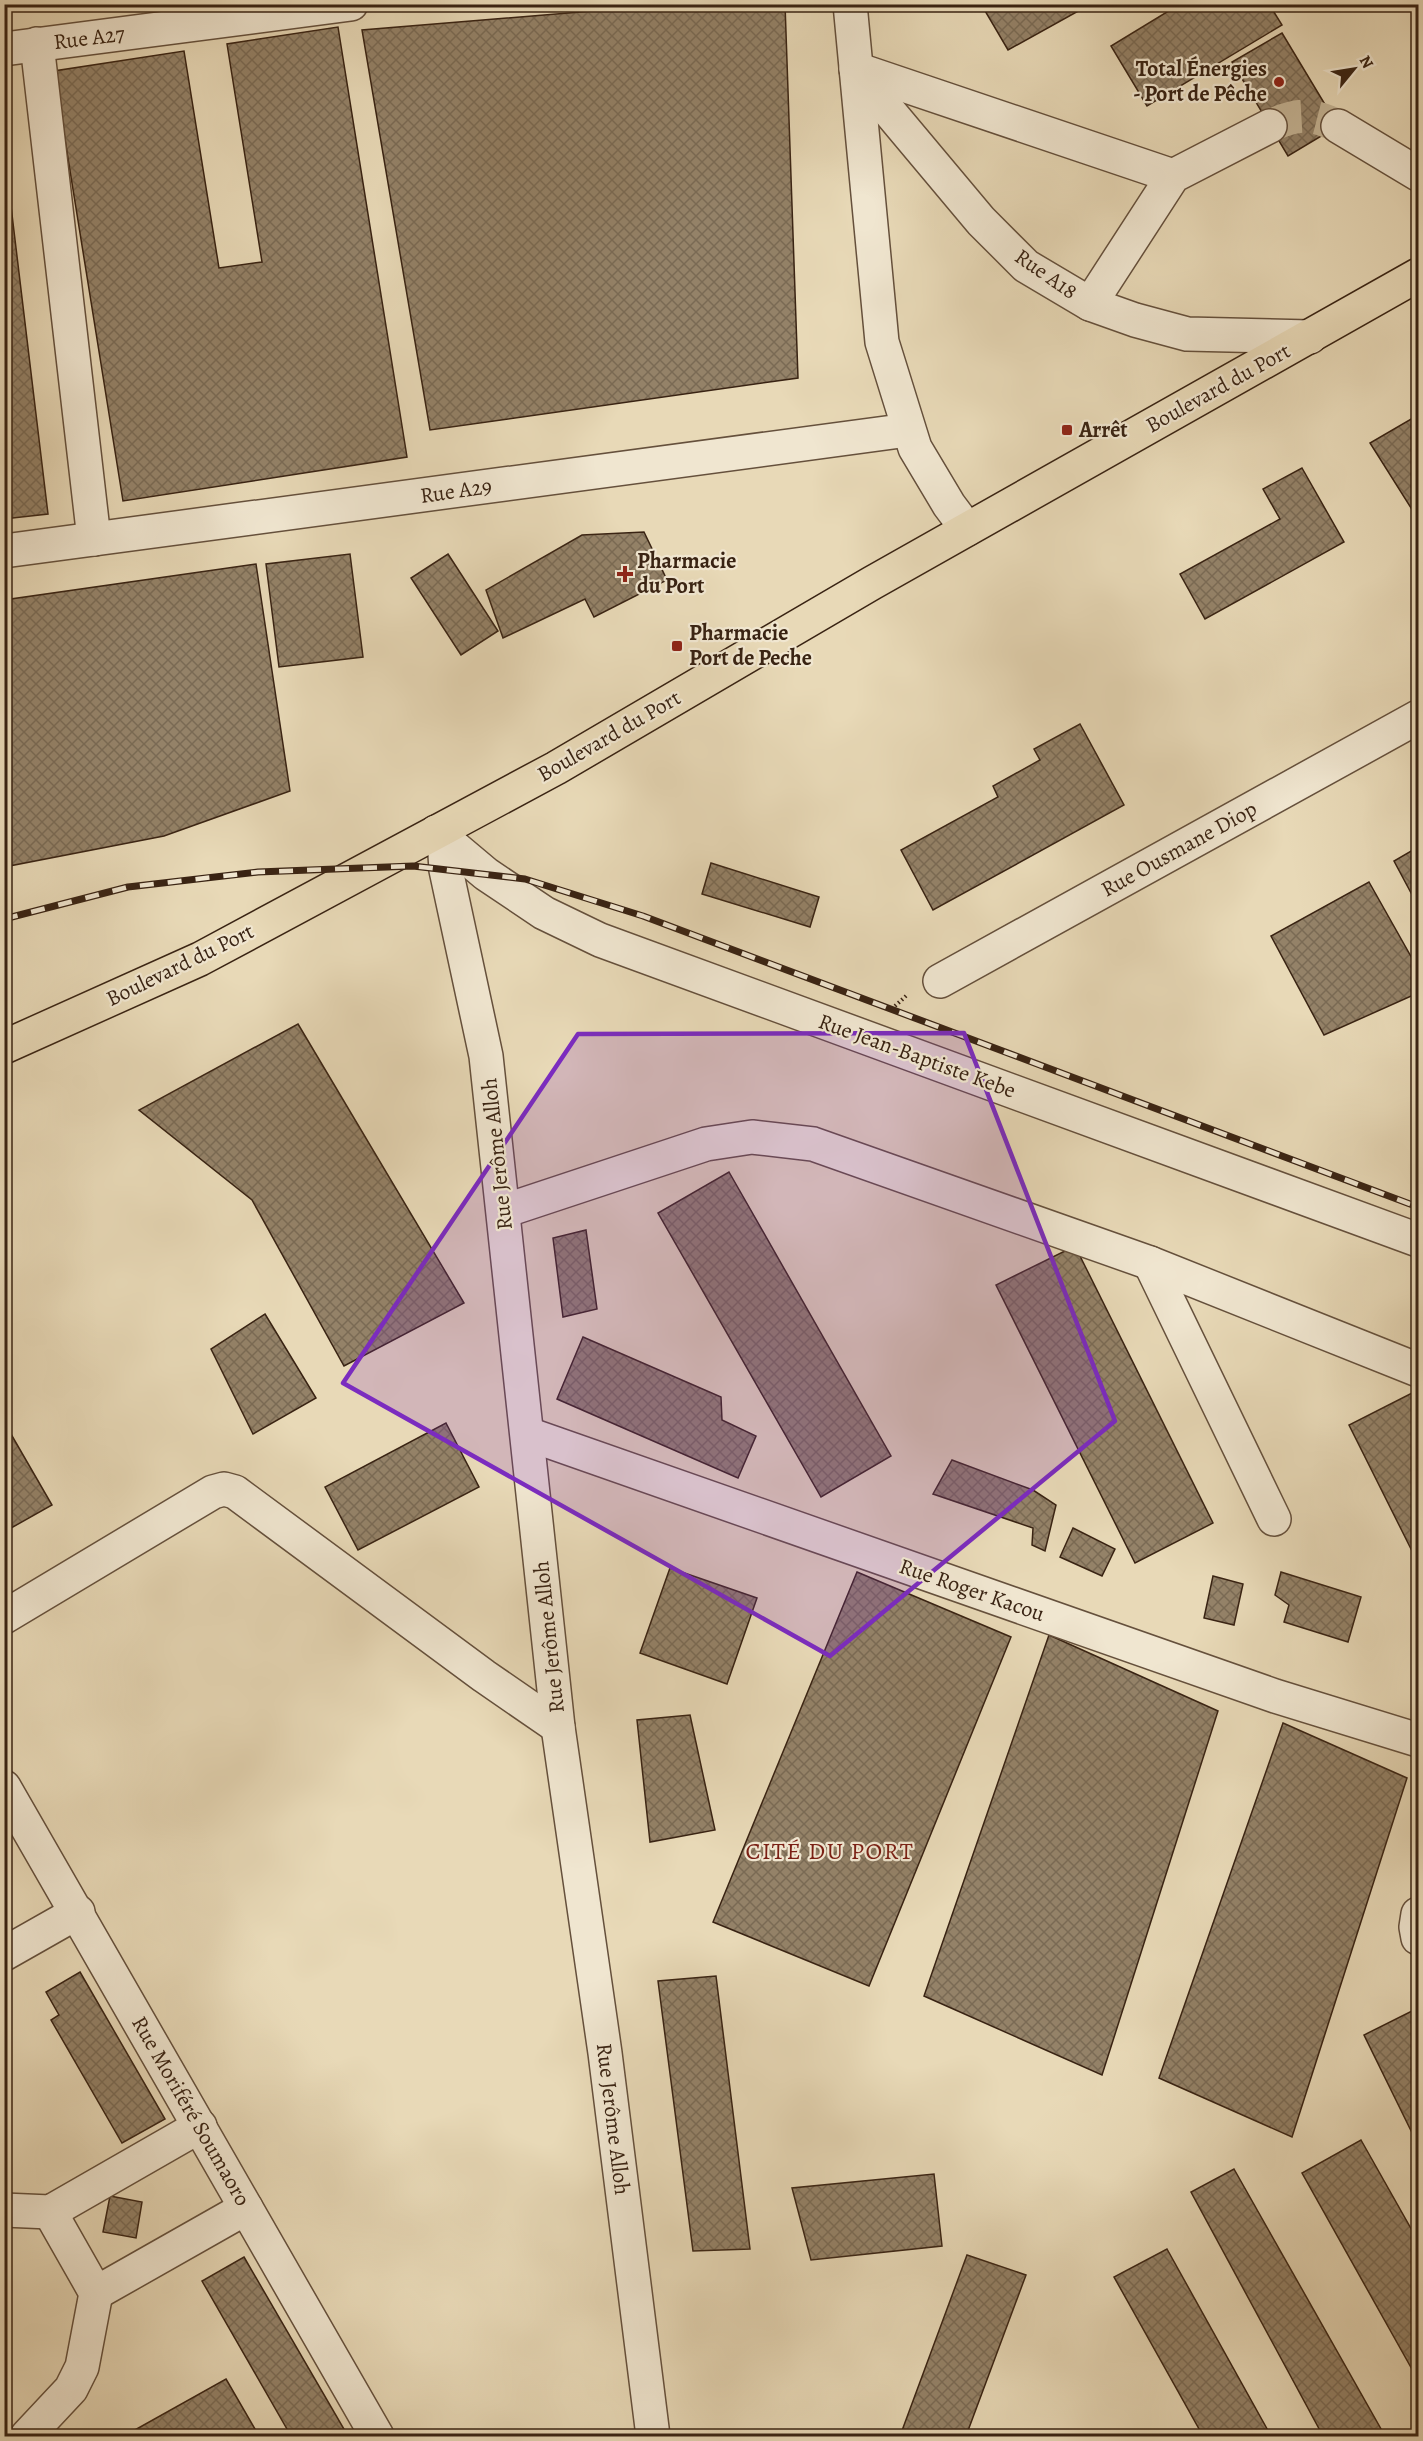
<svg xmlns="http://www.w3.org/2000/svg" width="1423" height="2441" viewBox="0 0 1423 2441" font-family="Alegreya,serif">
	<defs>
		<pattern id="building-cross-hatch" width="8" height="8" patternUnits="userSpaceOnUse" patternTransform="scale(1.5)"><rect width="8" height="8" fill="#948268"/><path d="M0 0l8 8M0 8l8-8" fill="none" stroke="#7a6a54"/></pattern>
	</defs>
	<rect width="100%" height="100%" fill="#e8d9b7"/>
	<filter id="stains"><feTurbulence type="fractalNoise" baseFrequency=".00333" numOctaves="4"/><feColorMatrix values="0 0 0 0 .2 0 0 0 0 .09 0 0 0 0 .02 0 0 0 .5 -.17"/></filter>
	<radialGradient id="worn" r=".72"><stop offset=".6" stop-color="#630" stop-opacity="0"/><stop offset="1" stop-color="#630" stop-opacity=".3"/></radialGradient>
	<g fill="url(#building-cross-hatch)" stroke="#392313" stroke-width="1.5">
		<polygon points="4,4 23,4 23,9 4,11"/>
		<polygon points="677,4 785,4 798,378 430,430 362,30"/>
		<polygon points="981,4 1091,4 1008,50"/>
		<polygon points="1180,4 1269,4 1282,25 1147,106 1111,46"/>
		<polygon points="338,27 407,457 123,501 54,71 184,51 219,268 262,262 227,44"/>
		<polygon points="1282,33 1338,126 1288,156 1232,62"/>
		<polygon points="4,148 48,514 4,519"/>
		<polygon points="1418,415 1418,519 1370,443"/>
		<polygon points="1302,468 1344,542 1205,619 1180,574 1280,519 1263,489"/>
		<polygon points="644,532 667,580 594,617 585,599 503,638 486,590 582,535"/>
		<polygon points="350,554 363,657 279,667 266,564"/>
		<polygon points="448,554 498,631 461,655 411,578"/>
		<polygon points="256,564 290,791 164,836 4,867 4,600"/>
		<polygon points="1080,724 1124,805 933,910 901,850 998,797 993,786 1040,760 1034,749"/>
		<polygon points="1418,847 1418,906 1394,861"/>
		<polygon points="711,863 819,897 810,927 702,894"/>
		<polygon points="1369,882 1418,969 1418,993 1324,1035 1271,936"/>
		<polygon points="298,1024 464,1303 344,1366 252,1200 139,1110"/>
		<polygon points="729,1172 891,1456 821,1497 658,1213"/>
		<polygon points="586,1230 597,1309 563,1317 553,1238"/>
		<polygon points="1075,1246 1213,1523 1135,1563 996,1285"/>
		<polygon points="265,1314 316,1398 253,1434 211,1349"/>
		<polygon points="583,1337 721,1397 722,1420 756,1436 738,1478 557,1399"/>
		<polygon points="1418,1390 1418,1563 1349,1425"/>
		<polygon points="4,1422 52,1505 4,1532"/>
		<polygon points="446,1423 479,1487 358,1550 325,1487"/>
		<polygon points="952,1460 1033,1490 1056,1505 1045,1551 1032,1545 1033,1528 933,1494"/>
		<polygon points="1073,1528 1115,1549 1102,1576 1060,1557"/>
		<polygon points="670,1568 757,1598 727,1684 640,1653"/>
		<polygon points="857,1572 1011,1637 869,1986 713,1922"/>
		<polygon points="1281,1572 1361,1597 1348,1642 1284,1622 1289,1605 1275,1595"/>
		<polygon points="1213,1576 1243,1584 1234,1625 1204,1618"/>
		<polygon points="1049,1635 1218,1711 1102,2075 924,1996"/>
		<polygon points="690,1715 715,1830 650,1842 637,1720"/>
		<polygon points="1283,1723 1407,1778 1292,2137 1159,2078"/>
		<polygon points="80,1972 165,2119 122,2143 51,2020 59,2015 46,1992"/>
		<polygon points="716,1976 750,2249 693,2251 658,1981"/>
		<polygon points="1418,2008 1418,2145 1364,2035"/>
		<polygon points="1361,2140 1418,2241 1418,2380 1302,2173"/>
		<polygon points="1234,2169 1385,2436 1323,2436 1191,2192"/>
		<polygon points="934,2174 942,2246 811,2260 792,2188"/>
		<polygon points="110,2196 142,2202 136,2238 103,2232"/>
		<polygon points="1167,2249 1271,2436 1203,2436 1114,2277"/>
		<polygon points="967,2255 1026,2275 966,2436 900,2436"/>
		<polygon points="244,2257 348,2436 291,2436 202,2281"/>
		<polygon points="226,2379 259,2436 124,2436"/>
	</g>
	<g fill="none" stroke-linecap="round" stroke-linejoin="round">
		<path stroke="#c5b596" stroke-width="33" stroke-dasharray="33 16" stroke-linecap="butt" d="M1270 126C1298 113 1310 113 1338 126"/>
		<defs>
			<g id="minor">
				<polyline points="850,4 882,342 915,448 949,505 967,529"/>
				<polyline points="37,44 94,539"/>
				<polyline points="4,49 351,4"/>
				<polyline points="856,69 1173,176"/>
				<polyline points="857,73 981,221 1026,266 1090,304 1135,320 1187,334 1310,337"/>
				<polyline points="1338,126 1418,174"/>
				<polyline points="1090,304 1173,176 1270,126"/>
				<polyline points="4,551 908,430"/>
				<polyline points="436,832 486,874 544,913 600,940 1418,1240"/>
				<polyline points="444,839 446,870 486,1056 558,1727 605,2053 653,2436"/>
				<polyline points="940,981 1418,717"/>
				<polyline points="504,1211 706,1144 752,1137 813,1144 1150,1263 1418,1370"/>
				<polyline points="1150,1263 1274,1519"/>
				<polyline points="528,1434 1275,1696 1418,1740"/>
				<polyline points="4,1617 213,1492 224,1489 235,1492 484,1676 558,1727"/>
				<polyline points="4,1787 377,2436"/>
				<polyline points="1418,1914 1416,1927 1418,1938"/>
				<polyline points="4,1954 78,1912"/>
				<polyline points="4,2210 50,2212 200,2126"/>
				<polyline points="96,2293 246,2208"/>
				<polyline points="27,2436 71,2389 82,2367 96,2293 50,2212"/>
			</g>
			<polyline id="major" points="4,1047 200,959 556,768 872,583 1418,275"/>
		</defs>
		<use href="#minor" stroke="#65503c" stroke-width="36"/>
		<use href="#major" stroke="#392313" stroke-width="36"/>
		<polyline stroke="#392313" stroke-width="4" stroke-dasharray="1.5 3" stroke-linecap="butt" points="895,1006 907,995"/>
		<use href="#minor" stroke="#f0e6d0" stroke-width="33"/>
		<use href="#major" stroke="#e8d9b7" stroke-width="33"/>
		<defs>
			<polyline id="rail" points="4,919 128,887 258,872 413,866 525,879 643,916 1418,1207"/>
		</defs>
		<use href="#rail" stroke="#392313" stroke-width="7"/>
		<use href="#rail" stroke="#f0e6d0" stroke-width="4.5" stroke-dasharray="14" stroke-linecap="butt"/>
	</g>
	<path fill="#7b2cbf" fill-opacity="0.2" stroke="#7b2cbf" stroke-width="4.5" stroke-linejoin="round" d="M964 1033 1115 1421 830 1656 343 1383 578 1034Z"/>
	<g fill="#8f2418" stroke="#f0e6d0" stroke-width="2">
		<circle cx="1279" cy="82" r="6"/>
		<rect x="1061" y="424" width="12" height="12" rx="3"/>
		<path d="M622 565h6v6h6v6h-6v6h-6v-6h-6v-6h6z"/>
		<rect x="671" y="640" width="12" height="12" rx="3"/>
	</g>
	<g text-anchor="middle" dominant-baseline="central" stroke-width="4.5" stroke-linejoin="round" paint-order="stroke">
		<g font-size="22" fill="#392313" stroke="#f0e6d0">
			<text transform="translate(89 38) rotate(-7)">Rue A27</text>
			<text transform="translate(1046 274) rotate(35)">Rue A18</text>
			<text transform="translate(1218 388) rotate(-29)">Boulevard du Port</text>
			<text transform="translate(456 491) rotate(-8)">Rue A29</text>
			<text transform="translate(609 736) rotate(-30)">Boulevard du Port</text>
			<text transform="translate(1179 849) rotate(-29)">Rue Ousmane Diop</text>
			<text transform="translate(180 965) rotate(-26)">Boulevard du Port</text>
			<text transform="translate(917 1056) rotate(20)">Rue Jean-Baptiste Kebe</text>
			<text transform="translate(497 1154) rotate(-96)">Rue Jerôme Alloh</text>
			<text transform="translate(972 1590) rotate(19)">Rue Roger Kacou</text>
			<text transform="translate(549 1637) rotate(-96)">Rue Jerôme Alloh</text>
			<text transform="translate(191 2111) rotate(60)">Rue Moriféré Soumaoro</text>
			<text transform="translate(613 2119) rotate(83)">Rue Jerôme Alloh</text>
		</g>
		<g font-size="22" font-weight="bold" fill="#392313" stroke="#f0e6d0" text-anchor="start">
			<text x="1267" y="69" text-anchor="end">Total Énergies<tspan x="1267" dy="25">- Port de Pêche</tspan></text>
			<text x="1079" y="430">Arrêt</text>
			<text x="637" y="561">Pharmacie<tspan x="637" dy="25">du Port</tspan></text>
			<text x="689" y="633">Pharmacie<tspan x="689" dy="25">Port de Peche</tspan></text>
		</g>
		<g font-size="24" letter-spacing="1.5" fill="#7a1f14" stroke="#f0e6d0">
			<text x="830" y="1851">CITÉ DU PORT</text>
		</g>
	</g>
	<rect width="1423" height="2441" fill="none" stroke="#e8d9b7" stroke-width="24"/>
	<rect x="6" y="6" width="1411" height="2429" fill="none" stroke="#392313" stroke-width="3"/>
	<rect x="12" y="12" width="1399" height="2417" fill="none" stroke="#392313" stroke-width="1.5"/>
	<g transform="translate(1354 69) rotate(60)" stroke="#f0e6d0" stroke-width="4.5" paint-order="stroke">
	<path d="M0-4.5L10 22L0 15L-10 22Z" fill="#392313"/>
	<text y="-9" font-size="16" font-weight="bold" text-anchor="middle" fill="#392313">N</text>
	</g>
	<rect width="100%" height="100%" filter="url(#stains)"/>
	<rect width="100%" height="100%" fill="url(#worn)"/>
</svg>
